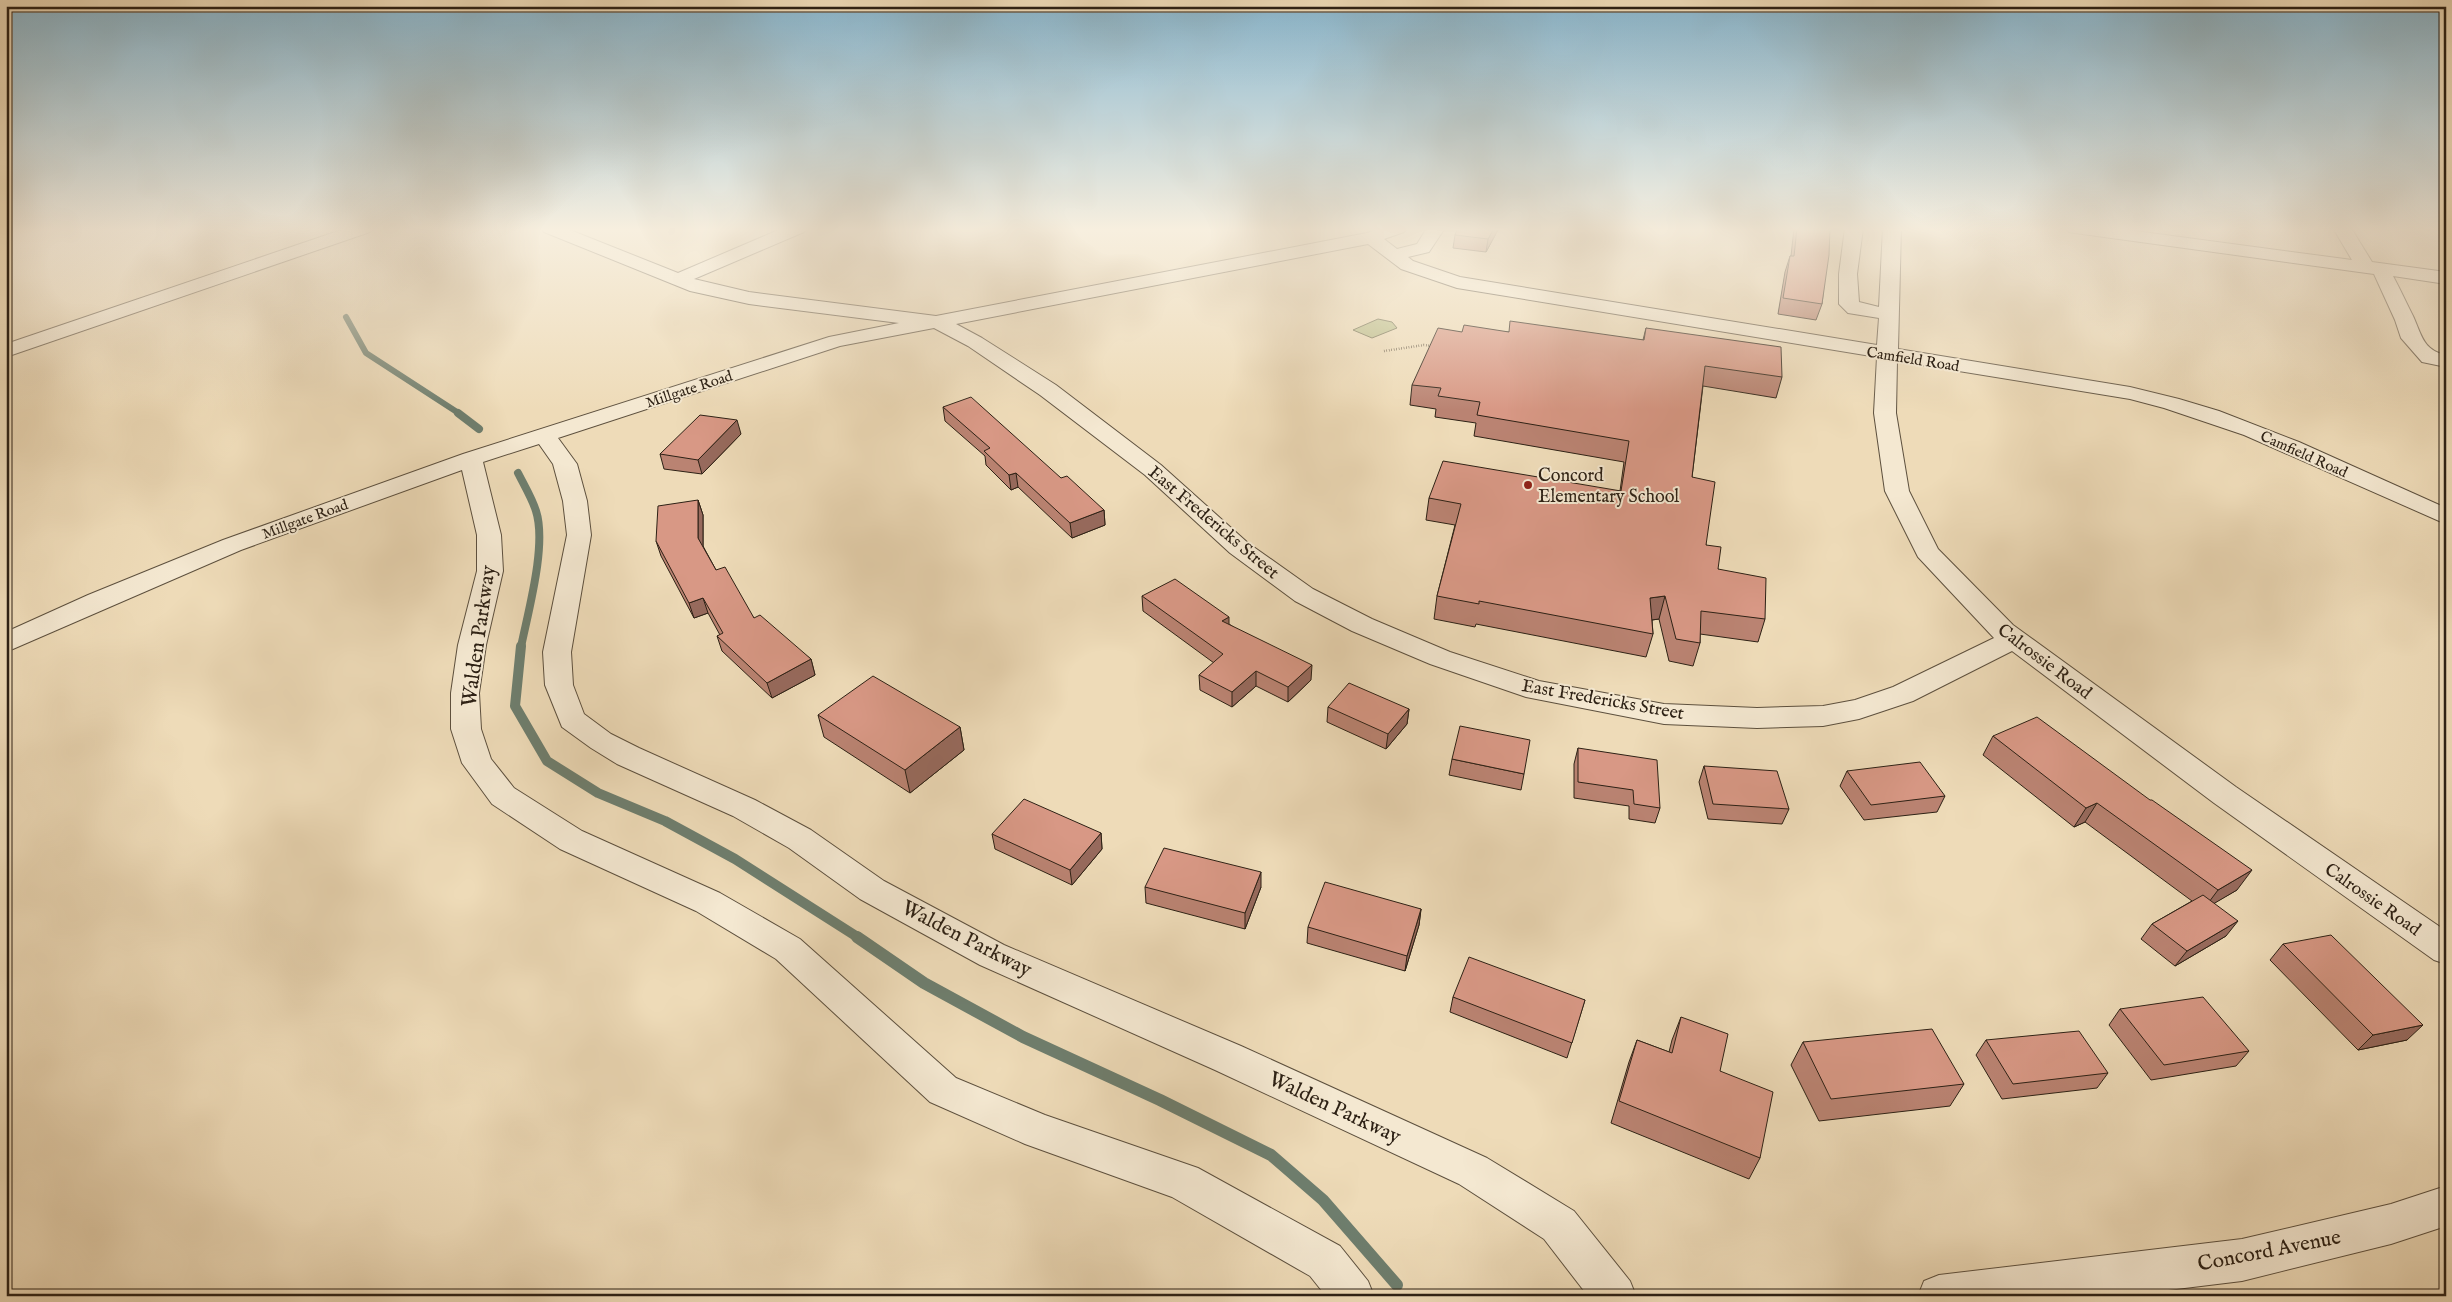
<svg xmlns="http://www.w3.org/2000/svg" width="2452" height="1302" font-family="'IM FELL English',serif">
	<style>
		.green { fill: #bdbf8b; stroke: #757050 }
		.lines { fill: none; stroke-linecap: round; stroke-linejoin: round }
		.stream-far3 { stroke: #6e7e6e; stroke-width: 6 }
		.stream-far2 { stroke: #6e7e6e; stroke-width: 8 }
		.stream-far1 { stroke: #6e7e6e; stroke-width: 10 }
		.stream { stroke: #6e7e6e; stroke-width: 12 }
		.minor-casing { stroke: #5d503e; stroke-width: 2 }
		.path { stroke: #2d2115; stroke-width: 2.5; stroke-dasharray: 0.5 2; stroke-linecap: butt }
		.minor { fill: #f4e8d1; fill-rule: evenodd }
		.wall { fill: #ba8372; stroke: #2d2115 }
		.shaded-wall { fill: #976a5d; stroke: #2d2115 }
		.building { fill: #d89885; stroke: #2d2115 }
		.poi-dot { fill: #8f2418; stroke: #f4e8d1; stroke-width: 2 }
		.labels { text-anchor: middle; stroke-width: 4; stroke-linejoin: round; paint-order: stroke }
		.far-street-label { font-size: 15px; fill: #2d2115; stroke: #f4e8d1 }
		.poi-label { font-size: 18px; fill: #2d2115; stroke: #f4e8d1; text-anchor: start }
		.street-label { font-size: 18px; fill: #2d2115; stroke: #f4e8d1 }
		.near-street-label { font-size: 21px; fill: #2d2115; stroke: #f4e8d1 }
	</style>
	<rect width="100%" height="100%" fill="#eedbb8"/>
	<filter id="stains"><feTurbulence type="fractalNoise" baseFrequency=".004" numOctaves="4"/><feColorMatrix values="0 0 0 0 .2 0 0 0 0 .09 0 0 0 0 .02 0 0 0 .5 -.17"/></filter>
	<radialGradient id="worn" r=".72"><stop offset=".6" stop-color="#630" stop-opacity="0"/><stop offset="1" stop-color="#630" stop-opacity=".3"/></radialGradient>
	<!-- green -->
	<path class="green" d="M1378 319 1392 322 1397 328 1372 338 1353 330Z"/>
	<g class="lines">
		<!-- stream-far3 -->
		<path class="stream-far3" d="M346 317 366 353 460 414"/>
		<!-- stream-far2 -->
		<path class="stream-far2" d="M458 413 479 429
			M518 473C524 485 532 498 536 511 547 545 528 612 521 647"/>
		<!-- stream-far1 -->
		<path class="stream-far1" d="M521 646 515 706 547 761 598 793 665 821 735 859 859 938"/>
		<!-- stream -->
		<path class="stream" d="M857 937 924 983 1023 1037 1160 1100 1271 1155 1323 1200 1397 1285"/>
		<!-- minor casing -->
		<g class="minor-casing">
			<path id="minor" d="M347 228H373L370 232 6 357V344Z
				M541 228H565L678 273 783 228H807L804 232 694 279 749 292 936 316 1367 233 1382 228H1407L1404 232 1384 239 1397 249 1417 244 1427 228H1445L1429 252 1408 257 1413 261 1460 277 1877 345 1879 318 1848 313 1839 304V274L1845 228H1863L1857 274 1859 302 1879 307 1883 228H1901L1898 349 2130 387 2179 399 2219 411 2299 442 2446 508V524L2244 435 2164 408 2130 399 1897 361 1896 413 1909 491 1938 549 2013 625 2236 787 2446 931V964L2434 960 2214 803 2012 651 1913 701 1859 719 1823 726 1757 728 1664 724 1526 697 1430 664 1352 631 1295 601 1230 553 1145 475 1040 395 968 346 934 328 840 346 558 438 577 464 587 501 591 535 571 652 573 685 584 714 611 734 639 748 755 800 811 830 884 881 1004 945 1241 1046 1487 1158 1574 1211 1630 1281 1636 1296H1588L1544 1239 1459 1184 1215 1070 980 965 860 899 789 848 733 816 617 764 591 748 562 727 545 685 543 652 567 535 563 501 553 464 539 444 483 462 501 535 503 571 486 645 479 693 481 729 491 759 514 788 582 831 720 893 800 939 956 1078 1045 1115 1198 1168 1340 1246 1368 1281 1374 1296H1326L1310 1276 1172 1197 1025 1144 930 1102 776 959 696 911 560 849 492 804 462 763 451 729V693L458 645 477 571V535L462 470 241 550 6 652V632L88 595 223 540 463 454 829 337 899 323 749 304 690 291 544 232ZM1368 244 1401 269 1457 288 1877 357 1874 413 1885 491 1918 557 1994 638 1893 687 1855 700 1823 706 1757 708 1664 704 1539 681 1450 652 1372 619 1313 589 1248 543 1161 465 1056 385 982 338 956 324Z
				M2066 228H2113L2352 260 2333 228H2351L2372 262 2446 272V284L2393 276C2400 289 2406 302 2413 316 2421 333 2423 351 2446 355V367L2422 362 2401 338 2395 320 2374 274 2075 233 2069 232Z
				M2446 1186V1226L2391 1244 2242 1281 2119 1296H1918L1924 1281 1939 1275 2242 1239 2391 1204Z"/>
		</g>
		<!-- path -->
		<path class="path" d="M1384 351 1424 345 1433 346"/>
		<!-- minor -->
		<use href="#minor" class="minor"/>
	</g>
	<!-- wall -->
	<path class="wall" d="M1458 228H1499L1486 252 1453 248 1455 235Z
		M1794 228H1830L1822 304 1816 320 1778 314 1785 272 1790 256H1791Z
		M1646 328 1782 377 1776 398 1703 386 1692 477 1706 545 1718 569 1765 619 1758 642 1700 634V643L1693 666 1669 661 1659 619 1652 620 1653 634 1646 657 1476 624 1475 627 1434 619 1437 596 1455 525 1426 520 1429 498 1620 491 1624 462 1474 436 1476 423 1435 417 1436 409 1410 405 1412 385 1462 332H1509L1643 340Z
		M943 407 1061 478 1104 510 1105 525 1072 538 1018 487 1011 490 986 465 985 456 945 421Z
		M741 434 702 474 664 469 660 454Z
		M698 500 703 515V546L716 570 754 618 811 659 815 675 772 698 722 651 717 636 720 635 708 613 694 618 661 556 656 541Z
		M1142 596 1229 624 1311 680 1288 702 1256 686 1232 707 1200 690 1199 675 1214 663 1143 611Z
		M1328 707 1409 709 1407 724 1386 749 1327 722Z
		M818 715 960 727 964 750 910 793 824 737Z
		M1993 736 2237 890 2214 903 2226 936 2175 966 2141 939 2152 924 2192 901 2085 822 2074 827 1983 755Z
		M1578 748 1660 808 1655 823 1629 819V806L1574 798V764Z
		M1452 759 1524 774 1521 790 1449 775Z
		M1704 766 1789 809 1782 824 1708 819 1699 782Z
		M1847 771 1945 796 1937 812 1864 820 1840 786Z
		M1101 833 1102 849 1072 885 995 849 992 834Z
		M1145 887H1261L1245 929 1146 903Z
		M1421 909 1419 925 1405 971 1307 943 1308 927Z
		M2283 944 2407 1040 2358 1050 2270 960Z
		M1453 997 1585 1000 1567 1058 1450 1012Z
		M2120 1009 2249 1051 2236 1066 2151 1080 2109 1025Z
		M1681 1017 1720 1071 1760 1158 1749 1179 1611 1123 1629 1062 1637 1040 1669 1052 1672 1040Z
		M1986 1040 2108 1073 2097 1088 2002 1099 1976 1055Z
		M1803 1042 1964 1084 1950 1106 1819 1121 1791 1065Z"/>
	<!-- shaded-wall -->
	<path class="shaded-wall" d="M1494 228H1499L1486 252 1488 239Z
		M737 420 741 434 702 474 698 460Z
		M1016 473 1018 487 1011 490 1009 475Z
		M698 500 703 515V552L698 538Z
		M1104 510 1105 525 1072 538 1070 523Z
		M1665 596 1659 619 1644 621 1650 598Z
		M703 598 708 613 694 618 689 603Z
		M1229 617V632L1222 621Z
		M811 659 815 675 772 698 767 683Z
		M1312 665 1311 680 1288 702V687Z
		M1256 671V686L1232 707V692Z
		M1409 709 1407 724 1386 749 1388 734Z
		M960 727 964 750 910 793 905 770Z
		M2097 803 2085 822 2074 827 2086 808Z
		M1101 833 1102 849 1072 885 1070 870Z
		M2252 870 2237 890 2203 910 2218 890Z
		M1261 872V887L1245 929V913Z
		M1421 909 1419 925 1405 971 1407 956Z
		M2238 921 2226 936 2175 966 2187 951Z
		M2423 1025 2407 1040 2358 1050 2373 1035Z"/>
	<!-- building -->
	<path class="building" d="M1458 228H1494L1488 239 1455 235Z
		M1797 228H1830L1829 255 1822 304 1783 298 1790 256H1794Z
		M1510 321 1644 340 1646 328 1781 347 1782 377 1705 366 1692 477 1715 482 1706 545 1721 547 1718 569 1766 578 1765 619 1701 611 1700 643 1676 639 1665 596 1650 598 1653 634 1479 601V604L1437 596 1461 504 1429 498 1443 461 1621 491 1629 441 1477 415 1480 402 1438 396 1441 388 1412 385 1438 328 1462 332 1464 325 1509 332Z
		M971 397 1061 478 1067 476 1104 510 1070 523 1016 473 1009 475 984 451 990 448 943 407Z
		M700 415 737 420 698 460 660 454Z
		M698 500V538L716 570 725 567 754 618 760 615 811 659 767 683 717 636 723 633 703 598 689 603 656 541 658 506Z
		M1175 579 1229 617 1222 621 1312 665 1288 687 1256 671 1232 692 1199 675 1223 654 1142 596Z
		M873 676 960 727 905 770 818 715Z
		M1349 683 1409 709 1388 734 1328 707Z
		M2037 717 2150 800H2152L2252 870 2218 890 2097 803 2086 808 1993 736Z
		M1460 726 1530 740 1524 774 1452 759Z
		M1578 748 1657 760 1660 808 1634 804 1633 790 1578 782Z
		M1920 762 1945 796 1871 805 1847 771Z
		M1704 766 1777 771 1789 809 1713 804Z
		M1024 799 1101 833 1070 870 992 834Z
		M1164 848 1261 872 1245 913 1145 887Z
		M1325 882 1421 909 1407 956 1308 927Z
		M2203 895 2238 921 2187 951 2152 924Z
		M2331 935 2423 1025 2373 1035 2283 944Z
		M1469 957 1585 1000 1572 1043 1453 997Z
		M2203 997 2249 1051 2164 1065 2120 1009Z
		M1681 1017 1728 1034 1720 1071 1773 1092 1760 1158 1619 1101 1637 1040 1672 1053Z
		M1932 1029 1964 1084 1831 1099 1803 1042Z
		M2079 1031 2108 1073 2013 1084 1986 1040Z"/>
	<!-- sky -->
	<linearGradient id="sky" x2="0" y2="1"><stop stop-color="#89b7cf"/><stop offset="0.56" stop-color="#f7efdf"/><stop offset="1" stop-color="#f7efdf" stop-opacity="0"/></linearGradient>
	<rect width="2452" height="410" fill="url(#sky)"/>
	<!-- markers -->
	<circle class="poi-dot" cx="1528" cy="485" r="5"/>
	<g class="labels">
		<!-- far-street labels -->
		<g class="far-street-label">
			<text transform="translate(1913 359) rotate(9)" y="5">Camfield Road</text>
			<text transform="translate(689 389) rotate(-18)" y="5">Millgate Road</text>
			<text transform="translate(2304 454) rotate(24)" y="5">Camfield Road</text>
			<text transform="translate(305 519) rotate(-20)" y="5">Millgate Road</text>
		</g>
		<!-- poi labels -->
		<g class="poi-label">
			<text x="1538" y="481">Concord<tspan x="1538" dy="21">Elementary School</tspan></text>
		</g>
		<!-- street labels -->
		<g class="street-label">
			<text transform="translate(1214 522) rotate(40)" y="6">East Fredericks Street</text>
			<text transform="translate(2045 661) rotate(37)" y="6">Calrossie Road</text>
			<text transform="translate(1603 699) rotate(10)" y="6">East Fredericks Street</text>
			<text transform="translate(2373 899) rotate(35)" y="6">Calrossie Road</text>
		</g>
		<!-- near-street labels -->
		<g class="near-street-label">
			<text transform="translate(478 636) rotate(-82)" y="7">Walden Parkway</text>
			<text transform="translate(967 938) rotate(27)" y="7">Walden Parkway</text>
			<text transform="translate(1335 1107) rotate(25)" y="7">Walden Parkway</text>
			<text transform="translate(2269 1250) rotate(-11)" y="7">Concord Avenue</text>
		</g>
	</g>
	<!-- margin -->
	<rect width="2452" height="1302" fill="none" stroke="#eedbb8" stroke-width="25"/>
	<rect x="8" y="8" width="2437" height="1287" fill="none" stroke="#2d2115" stroke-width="2.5"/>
	<rect x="12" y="12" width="2427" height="1277" fill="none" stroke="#2d2115"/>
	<rect width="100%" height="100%" filter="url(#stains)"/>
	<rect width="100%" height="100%" fill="url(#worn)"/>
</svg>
